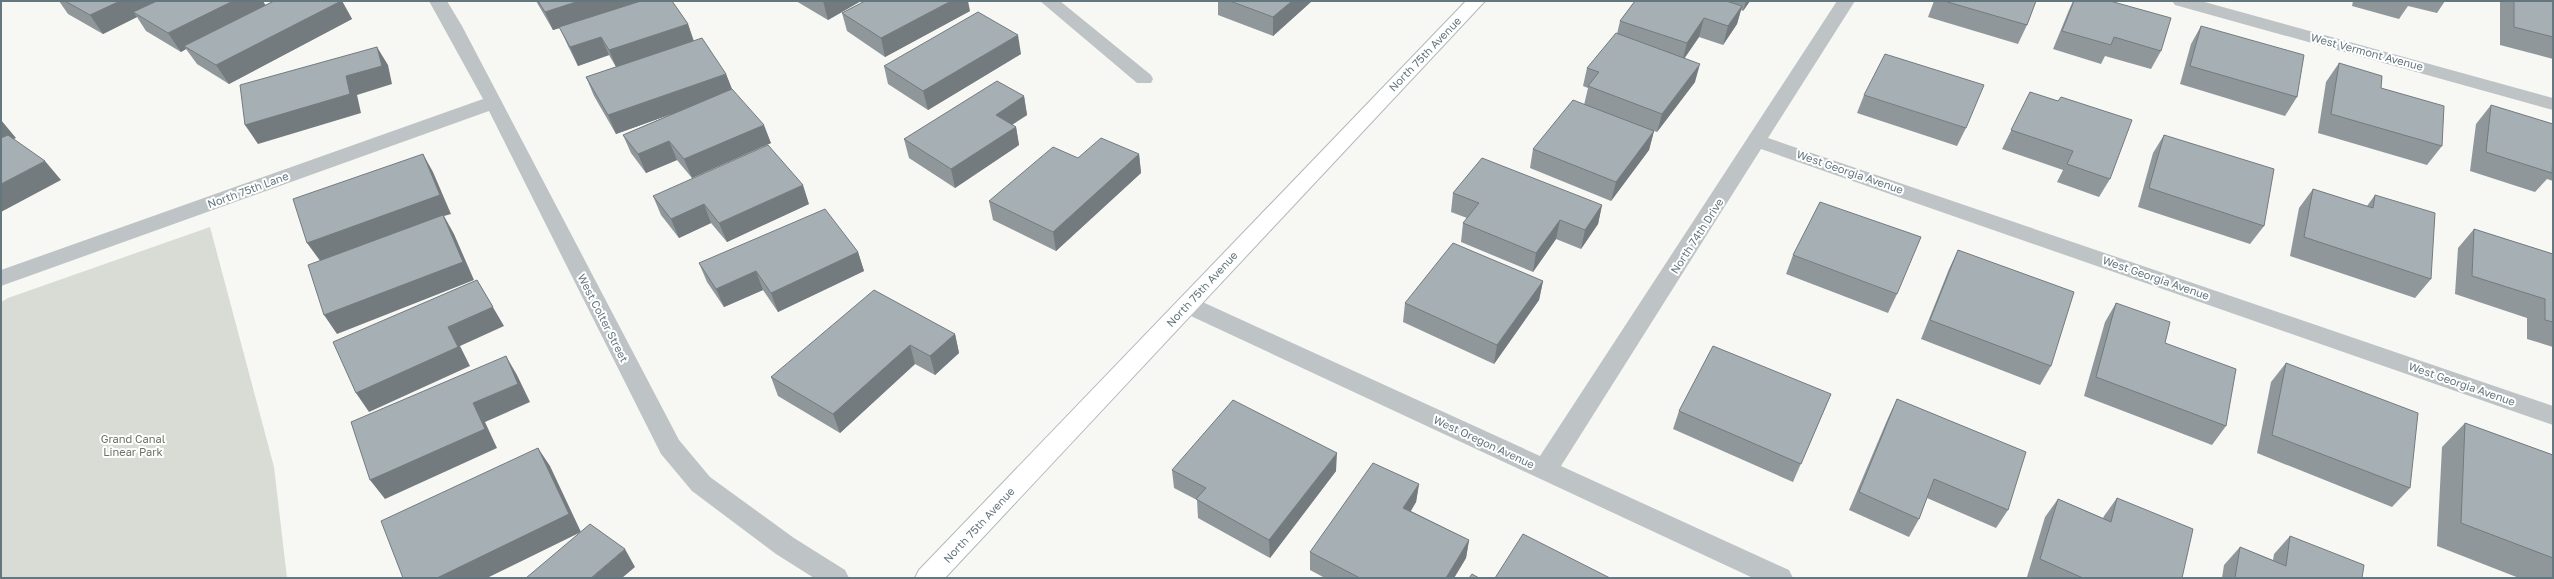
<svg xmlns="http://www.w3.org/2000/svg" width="2554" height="579" font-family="'Golos Text',sans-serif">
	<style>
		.green { fill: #d8dcd4 }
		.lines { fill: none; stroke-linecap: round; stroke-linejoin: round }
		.secondary-casing { stroke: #b1b8bb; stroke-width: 2 }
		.street { fill: #bec4c6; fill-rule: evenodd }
		.secondary { fill: #fff; fill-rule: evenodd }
		.wall { fill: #8f979b }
		.shaded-wall { fill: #747b7e }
		.building { fill: #a6b0b4; stroke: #747b7e }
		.labels { text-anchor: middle; stroke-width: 4; stroke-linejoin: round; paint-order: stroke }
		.street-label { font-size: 11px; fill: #64777e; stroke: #fff }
		.park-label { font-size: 11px; fill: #697662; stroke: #fff }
	</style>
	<rect width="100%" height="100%" fill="#f7f7f4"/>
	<!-- green -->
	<path class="green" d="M210 227 274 467 287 578H1V302L8 298Z"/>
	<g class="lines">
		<!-- secondary casing -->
		<g class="secondary-casing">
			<path id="secondary" d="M1466 1H1485L945 578H915L919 570Z"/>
		</g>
		<!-- street -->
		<path class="street" d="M429 1H447L462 26 679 440 710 477 794 538 845 570 849 578H814L776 554 692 491 661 454 489 111 1 286V270L483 99Z
			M1040 1H1060L1151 75 1153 79 1151 83H1137Z
			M1837 1H1855L1768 138 2553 406V425L1761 149 1561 466 1789 570 1793 578H1753L1180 311 1177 305 1180 299 1188 297 1196 299 1540 456Z
			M2172 1H2201L2553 98V110L2175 5Z"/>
		<!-- secondary -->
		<use href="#secondary" class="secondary"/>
	</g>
	<!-- wall -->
	<path class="wall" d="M59 1H263L265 5 274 1H342L352 19 229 84 197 64 186 49 181 52 146 31 137 17 103 34 68 14Z
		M536 1H672L688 24 694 41 726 74 732 89 771 143 692 178 677 160 646 173 631 153 623 135 674 113 616 134 594 96 586 77 616 67 609 55 578 66 568 46 560 28 553 30Z
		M796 1H861L828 20Z
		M1218 1H1312L1273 36 1218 15Z
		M1635 1H1750L1743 11 1741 10 1737 24 1723 45 1699 37 1684 58 1695 82 1657 132 1654 131 1649 150 1611 201 1530 168 1533 149 1584 105 1588 88 1583 86 1587 68 1617 34 1620 21Z
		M1934 1H2036L2027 25 2018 44 1928 17Z
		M2073 1 2161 51 2151 69 2105 56 2101 64 2053 49 2069 10Z
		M2353 1H2445L2437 13 2408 6 2399 19 2352 6Z
		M2500 1H2553V59L2500 45Z
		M970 11 885 57 847 31 842 13Z
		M2201 26 2297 97 2285 116 2180 84 2191 44Z
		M1021 54 928 110 888 84 884 66Z
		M2339 63 2381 88 2442 146 2427 165 2318 133 2326 82Z
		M2030 92 2058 101 2110 179 2099 197 2057 182 2063 170 2002 149Z
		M1864 95 1966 128 1957 146 1857 113Z
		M1024 96 1027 115 1012 125 1016 127 1019 145 955 188 909 158 904 139Z
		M2491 105 2553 124V181L2547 179 2535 192 2470 171 2476 124Z
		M2164 135 2264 226 2250 244 2138 207 2153 153Z
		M1139 154 1141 173 1056 251 993 220 989 201 1078 158Z
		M2313 189 2367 206 2375 195 2431 279 2415 298 2290 256 2299 208Z
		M1453 193 1602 205 1598 224 1581 249 1556 239 1533 272 1461 242 1463 223 1467 218 1451 212Z
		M653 196 809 204 727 242 711 223 679 238 661 215Z
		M2474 229 2553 254V347L2527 339V318L2455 294 2458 248Z
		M1958 250 2051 366 2040 385 1921 339 1949 269Z
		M858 252 864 271 778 312 763 290 724 307 707 282 699 263Z
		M1793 255 1897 294 1888 313 1786 274Z
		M1543 281 1539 300 1494 364 1403 322 1405 303Z
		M2116 303 2165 343 2226 426 2212 445 2084 396 2105 322Z
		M955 334 959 353 935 375 915 364 840 433 778 396 771 377Z
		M2286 363 2410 488 2392 507 2257 453 2271 382Z
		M1831 394 1793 482 1673 429 1679 411Z
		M1897 399 2008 510 1996 528 1927 498 1919 519 1909 537 1849 510 1888 418Z
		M2465 423 2553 455V578H2519L2437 546 2442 447Z
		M1172 470 1336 471 1270 558 1198 518 1197 500 1174 488Z
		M1419 484 1416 502 1411 511 1469 540 1466 558 1454 578H1325L1310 570V552Z
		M2117 498 2182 578H2029L2027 577 2045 517 2058 499 2103 518 2104 516Z
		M2290 536 2362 578H2222L2224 565 2240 547 2273 560 2274 554Z"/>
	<!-- shaded-wall -->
	<path class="shaded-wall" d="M120 1H170L133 12 137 17 103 34 90 15Z
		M233 1H263L267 8 184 46 186 49 181 52 168 33Z
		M341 1H342L352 19 229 84 216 65Z
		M579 1H644L553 30 545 12Z
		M823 1H861L828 20Z
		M951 1H968L970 11 885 57 881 38Z
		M1292 1H1312L1273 36V17Z
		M1746 1H1750L1743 11Z
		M1742 6 1737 24 1723 45 1728 26Z
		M1704 18 1699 37 1682 62 1687 43Z
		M688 24 694 43 617 69 609 50Z
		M1018 35 1021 54 928 110 923 91Z
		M601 37 609 55 578 66 570 47Z
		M377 47 388 65 392 84 357 95 361 113 258 144 245 125 346 76Z
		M1700 64 1695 82 1657 132 1662 114Z
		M726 74 733 92 616 134 608 115Z
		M1024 96 1027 115 999 133 996 115Z
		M1 120 16 138 1 145Z
		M764 125 771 143 692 178 684 159Z
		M1016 127 1019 145 955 188 951 169Z
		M1654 131 1649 150 1611 201 1616 182Z
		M669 141 677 160 646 173 638 154Z
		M423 154 433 172 451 214 444 216 454 234 474 280 337 334 324 315 321 262 307 243Z
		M1139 154 1141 173 1056 251 1053 232Z
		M45 161 61 180 1 212V184Z
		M803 185 809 204 727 242 719 223Z
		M704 204 711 223 679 238 671 219Z
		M1602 205 1598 224 1581 249 1585 230Z
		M1560 220 1556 239 1533 272 1536 253Z
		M858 252 864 271 778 312 771 293Z
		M756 271 763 290 724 307 716 289Z
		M477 280 504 326 460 346 470 366 369 412 356 393 448 327Z
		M1543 281 1539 300 1494 364 1497 345Z
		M955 334 959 353 935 375 930 356Z
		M910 345 915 364 840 433 833 414Z
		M506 356 517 375 530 402 485 422 497 448 385 499 370 480 473 403Z
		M538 448 550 466 581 532 487 578H437Z
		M1337 453 1336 471 1270 558 1269 540Z
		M1419 484 1416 502 1401 526 1403 508Z
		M1469 540 1466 558 1454 578H1446Z
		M625 549 635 567 622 578H591Z"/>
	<!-- building -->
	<path class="building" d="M65 1H120L90 15Z
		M157 1H233L168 33 133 12Z
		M274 1H341L216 65 184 46Z
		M538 1H579L545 12Z
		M641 1H672L688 24 609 50 601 37 570 47 559 27Z
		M865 1H951L881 38 842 13Z
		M1230 1H1292L1273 17Z
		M1635 1H1726L1742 6 1728 26 1704 18 1687 43 1620 21Z
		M1944 1H2036L2027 25Z
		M2074 1H2110L2171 18 2161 51 2114 37 2111 45 2062 31Z
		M2514 1H2553V37L2514 27Z
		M978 12 1018 35 923 91 884 66Z
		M2201 26 2304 55 2297 97 2190 66Z
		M1616 33 1700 64 1662 114 1588 86 1599 72 1587 68Z
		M702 38 726 74 608 115 586 77Z
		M377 47 382 66 346 76 350 94 245 125 240 85Z
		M1885 54 1984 85 1966 128 1864 95Z
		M2339 63 2382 76 2381 88 2444 106 2442 146 2331 114Z
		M997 81 1024 96 996 115 1016 127 951 169 904 139Z
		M732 89 764 125 684 159 669 141 638 154 623 135Z
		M2030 92 2058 101 2061 97 2132 120 2110 179 2067 164 2073 151 2011 130Z
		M1573 100 1654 131 1616 182 1533 149Z
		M2491 105 2553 124V157L2552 173 2486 152Z
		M8 135 45 161 1 184V138Z
		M2164 135 2274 169 2264 226 2149 188Z
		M1101 138 1139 154 1053 232 989 201 1053 147 1078 158Z
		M768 145 803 185 719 223 704 204 671 219 653 196Z
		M423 154 440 195 307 243 293 199Z
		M1482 158 1602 205 1585 230 1560 220 1536 253 1463 223 1479 203 1453 193Z
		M2313 189 2373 208 2375 195 2435 213 2431 279 2304 237Z
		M1820 202 1921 237 1897 294 1793 255Z
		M825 209 858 252 771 293 756 271 716 289 699 263Z
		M443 215 463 262 324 315 308 265Z
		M2474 229 2553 254V322L2545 320V299L2472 276Z
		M1453 243 1543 281 1497 345 1405 303Z
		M1958 250 2074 292 2051 366 1930 320Z
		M477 280 493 307 448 327 458 347 356 393 333 342Z
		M874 290 955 334 930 356 910 345 833 414 771 377Z
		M2116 303 2170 322 2165 343 2236 369 2226 426 2096 377Z
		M1713 346 1831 394 1801 464 1679 411Z
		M506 356 518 384 473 403 485 429 370 480 351 422Z
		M2286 363 2418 413 2410 488 2272 435Z
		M1897 399 2026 452 2008 510 1934 479 1919 519 1859 492Z
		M1233 400 1337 453 1269 540 1196 499 1206 488 1172 470Z
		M2465 423 2553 455V558L2461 523Z
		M538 448 569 514 437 578H403L381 521Z
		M1373 463 1419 484 1403 508 1469 540 1446 578H1360L1310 552Z
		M2117 498 2193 529 2182 578H2083L2040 559 2058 499 2111 522Z
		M590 524 625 549 591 578H526Z
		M1523 534 1610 578H1495Z
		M2290 536 2364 565 2362 578H2235L2240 547 2286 566Z
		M1472 574 1479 578H1469Z"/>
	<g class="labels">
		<!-- street labels -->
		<g class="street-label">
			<text transform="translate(2367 52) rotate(15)" y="4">West Vermont Avenue</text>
			<text transform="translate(1425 54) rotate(-46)" y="4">North 75th Avenue</text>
			<text transform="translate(1850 172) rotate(19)" y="4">West Georgia Avenue</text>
			<text transform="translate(248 190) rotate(-20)" y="4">North 75th Lane</text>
			<text transform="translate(1697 236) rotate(-57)" y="4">North 74th Drive</text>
			<text transform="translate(2156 278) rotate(19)" y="4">West Georgia Avenue</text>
			<text transform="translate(1202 289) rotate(-47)" y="4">North 75th Avenue</text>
			<text transform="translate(603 318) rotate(63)" y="4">West Colter Street</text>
			<text transform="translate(2462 384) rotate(19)" y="4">West Georgia Avenue</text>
			<text transform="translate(1484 442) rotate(25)" y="4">West Oregon Avenue</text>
			<text transform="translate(979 525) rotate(-47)" y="4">North 75th Avenue</text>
		</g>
		<!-- park labels -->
		<g class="park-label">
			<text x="133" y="443">Grand Canal<tspan x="133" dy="13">Linear Park</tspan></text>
		</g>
	</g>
	<!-- border -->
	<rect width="2554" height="579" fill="none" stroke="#64777e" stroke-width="4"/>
</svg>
